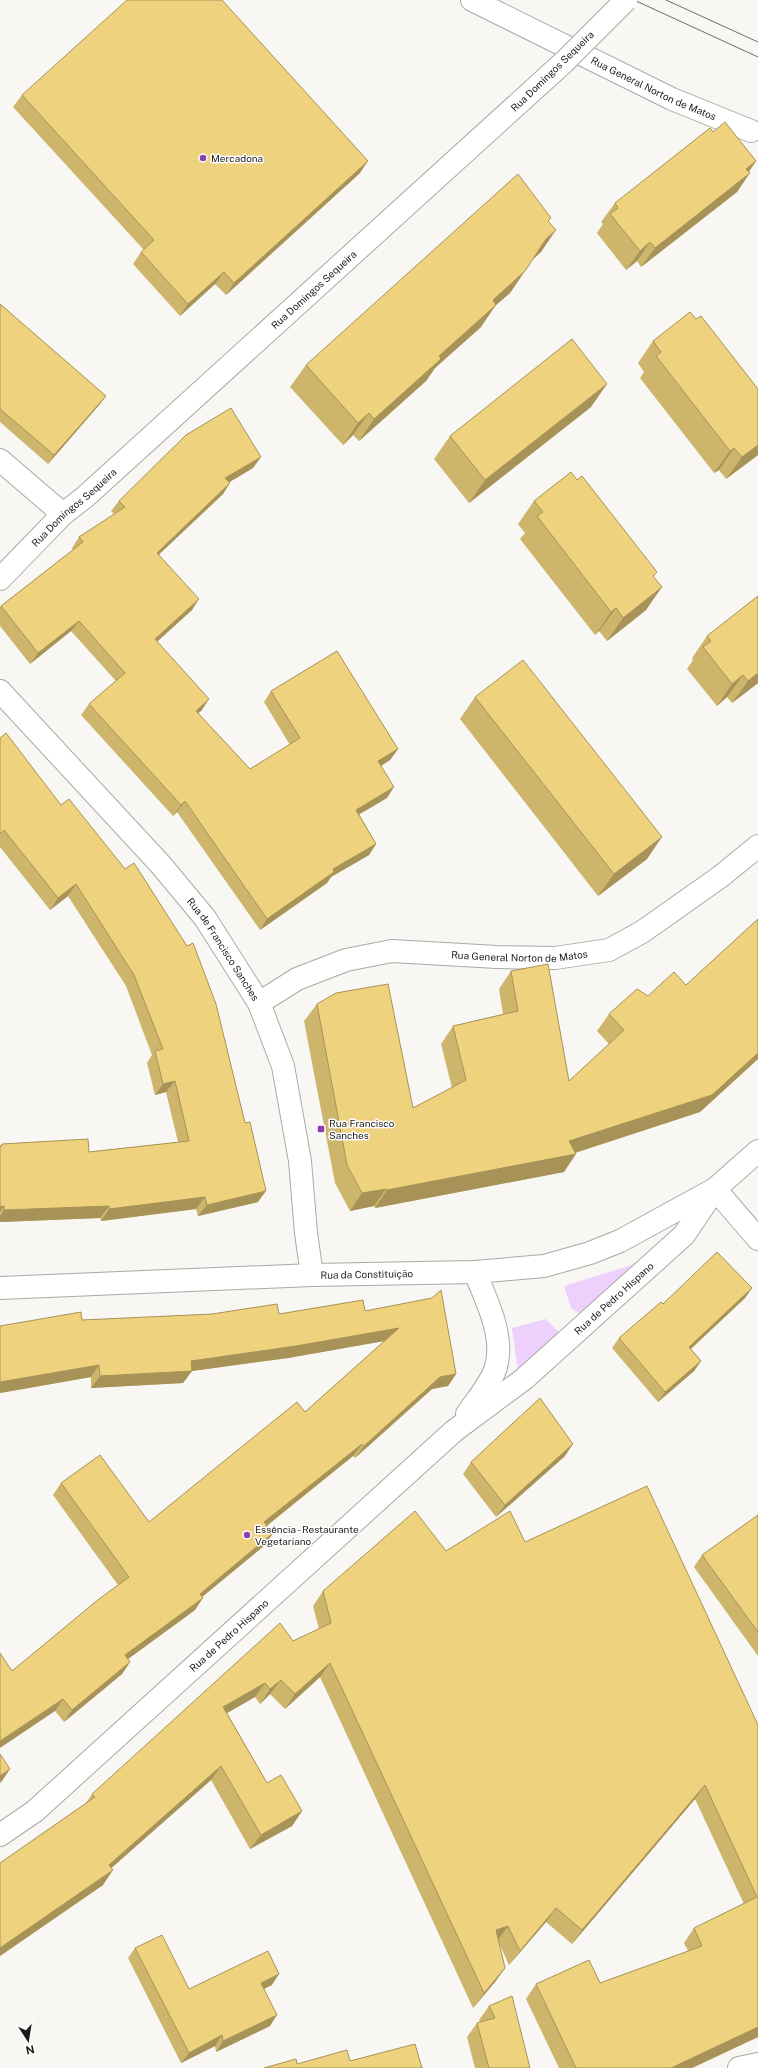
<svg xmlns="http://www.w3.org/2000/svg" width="758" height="2068" font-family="'Public Sans',sans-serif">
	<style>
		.green { fill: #eed0fc }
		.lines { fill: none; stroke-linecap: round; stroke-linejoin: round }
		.minor-casing { stroke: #aaa9a5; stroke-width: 24 }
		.major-casing { stroke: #aaa9a5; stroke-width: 24 }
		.minor { stroke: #fff; stroke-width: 22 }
		.major { stroke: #fff; stroke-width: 22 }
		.tram { stroke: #6e6d6b; stroke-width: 1 }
		.major-bridge-casing { stroke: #aaa9a5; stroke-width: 24; stroke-linecap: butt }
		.major-bridge { stroke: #fff; stroke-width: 22 }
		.wall { fill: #cdb56c }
		.shaded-wall { fill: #a79358 }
		.building { fill: #eed27e; stroke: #a79358 }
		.poi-dot { fill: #8e3eae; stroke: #fff; stroke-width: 1.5 }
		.labels { text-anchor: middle; stroke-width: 3; stroke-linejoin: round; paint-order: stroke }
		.street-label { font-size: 10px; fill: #1d1c1b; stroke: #fff }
		.poi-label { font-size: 10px; fill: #1d1c1b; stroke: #fff; text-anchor: start }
	</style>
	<rect width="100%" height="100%" fill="#f8f7f3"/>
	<!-- green -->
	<path class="green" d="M632 1265 633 1269 582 1315 571 1308 564 1286Z
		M546 1319 561 1334 518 1372 512 1328Z"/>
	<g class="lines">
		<!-- minor casing -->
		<g class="minor-casing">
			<g id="minor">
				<path id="s1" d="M472 0 672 99 751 131"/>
				<path d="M0 460 63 514"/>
				<path id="s2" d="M0 691 161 865 205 918 259 1003 283 1066 300 1161 306 1233 312 1275"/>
				<path id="s3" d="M259 1003 297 979 346 960 392 951 497 957 555 958 609 950 642 932 720 877 758 846"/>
				<path d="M467 1414C477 1399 491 1384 496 1367 505 1336 486 1300 475 1272"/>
				<path id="s4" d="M0 1835 35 1811 454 1431 524 1379 684 1235 715 1189 758 1239"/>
				<path d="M739 2068 758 2064"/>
			</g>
		</g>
		<!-- major casing -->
		<g class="major-casing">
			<g id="major">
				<path id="s5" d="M0 579 63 514 85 497 564 62"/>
				<path id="s6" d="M0 1288 312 1275 475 1272 544 1266 590 1253 620 1241 715 1189 758 1151"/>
			</g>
		</g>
		<!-- minor -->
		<use href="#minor" class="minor"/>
		<!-- major -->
		<use href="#major" class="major"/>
		<!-- tram -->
		<path class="tram" d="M634 0 758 57
			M666 0 758 42"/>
		<!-- major-bridge casing -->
		<g class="major-bridge-casing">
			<path id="major-bridge" d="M564 62 626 0"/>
		</g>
		<!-- major-bridge -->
		<use href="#major-bridge" class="major-bridge"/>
	</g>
	<!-- wall -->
	<path class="wall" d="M22 95 360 173 226 295 215 284 180 316 133 264 141 252 144 250 13 107Z
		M713 132 756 161 749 172 737 192 641 267 637 261 626 270 597 233 603 224 601 222 615 203Z
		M548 222 541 252 533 259 510 293 495 306 481 327 435 368 426 381 359 441 353 435 343 445 290 387 306 365Z
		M0 304 106 396 100 404 48 464 0 422Z
		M696 319 758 389V455L726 479 719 470 714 473 640 378 644 372 638 363 653 341Z
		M591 407 469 503 434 459 450 436Z
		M253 468 229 482 223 494 159 554 192 610 157 641 202 710 198 713 250 769 290 745 264 702 271 691 398 749 390 760 381 766 387 798 359 814 376 844 369 855 331 877 327 883 260 930 177 812 173 816 81 715 89 704 116 681 71 631 30 664 0 626V607L1 606 73 550 72 548 79 537 114 514 111 511 119 501Z
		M577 480 657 572 653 577 646 610 607 641 599 631 595 635 520 539 525 533 518 524 534 501Z
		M758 596V683L732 703 727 697 717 706 687 669 693 660 692 658 707 636Z
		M475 697 647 859 598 896 460 719Z
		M6 733 258 1202 198 1216 196 1209 101 1221 100 1218 0 1222V1146L2 1144 89 1152 178 1142 166 1092 155 1095 147 1063 152 1055 126 986 68 896 50 910 0 847V738Z
		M758 919V1059L700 1112 575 1153 564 1172 375 1208 374 1206 350 1211 335 1183 304 1021 317 1004 413 1108 452 1088 441 1044 453 1026 503 1014 499 989 511 971 569 1081 609 1044 597 1031 609 1014 648 996 686 985Z
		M752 1288 745 1298 691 1349 701 1361 694 1371 658 1402 612 1348 619 1338 663 1304Z
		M365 1311 456 1374 448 1386 432 1389 355 1458 353 1456 267 1526 273 1533 265 1545 202 1597 195 1610 128 1659 130 1662 122 1674 64 1722 55 1711 12 1671 118 1585 53 1495 61 1483 149 1522 305 1412 384 1341 288 1358 192 1371 183 1383 91 1388V1377L0 1393V1326L82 1320 279 1314Z
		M565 1456 496 1517 463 1474 471 1462Z
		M758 1515V1656L694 1567 702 1555Z
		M525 1542 758 1725V2037L692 2068H559L526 1999 536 1984 600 1983 688 1951 684 1943 694 1928 744 1904 695 1799 572 1944 546 1922 509 1965 499 1943 505 1968 495 1982 473 2008 320 1677 285 1709 270 1694 260 1704 255 1697 227 1713 267 1783 302 1811 292 1826 250 1849 211 1780 111 1868 103 1885 0 1956V1863L86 1803 92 1794 293 1641 319 1629 313 1606 323 1591 446 1551Z
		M135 1948 189 1989 272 1985 264 1989 270 2026 216 2052 215 2046 181 2063 128 1958Z
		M489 2006 530 2068H475L467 2037 477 2023 480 2022 479 2020Z"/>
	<!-- shaded-wall -->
	<path class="shaded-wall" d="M368 161 360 173 226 295 234 283Z
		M756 161 745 177 750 173 737 192 641 267 655 248 746 169Z
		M556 230 541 252 531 261 546 239Z
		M650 242 637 261 626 270 640 251Z
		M525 271 510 293 495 306 481 327 435 368 426 381 359 441 374 419 439 356 493 300Z
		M224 272 215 284 180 316 188 304Z
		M607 384 591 407 469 503 485 480Z
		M106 396 100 404 48 464 54 455Z
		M369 413 353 435 343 445 358 423Z
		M758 445V455L726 479 742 457Z
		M734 448 719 470 714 473 730 451Z
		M261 457 253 468 218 489 225 478Z
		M230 483 223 494 150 563 157 553Z
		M662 587 646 610 607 641 623 618Z
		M199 599 192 610 148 650 155 639Z
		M616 608 599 631 595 635 611 612Z
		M79 621 71 631 30 664 38 653Z
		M758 673V683L732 703 748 681Z
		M743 675 727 697 717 706 732 684Z
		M209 699 202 710 189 722 196 711Z
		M398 749 390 760 371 772 378 761Z
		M394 787 387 798 348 821 356 810Z
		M185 801 177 812 173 816 181 805Z
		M662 837 647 859 598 896 614 874Z
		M376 844 369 855 331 877 327 883 260 930 267 919 333 869Z
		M76 884 68 896 50 910 58 898Z
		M758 1053V1059L700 1112 565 1156 576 1154 564 1172 375 1208 387 1190 569 1141Z
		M175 1081 166 1092 155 1095 163 1084Z
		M386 1189 374 1206 350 1211 362 1193Z
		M266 1191 258 1202 198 1216 207 1205Z
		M205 1197 196 1209 101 1221 109 1209Z
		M4 1206 0 1212V1207Z
		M109 1206 100 1218 0 1222V1216L4 1210Z
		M752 1288 745 1298 682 1357 689 1347Z
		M399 1328 390 1340 288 1358 192 1371 183 1383 91 1388 100 1376 191 1361Z
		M701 1361 694 1371 658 1402 665 1392Z
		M99 1365 91 1377 0 1393V1382Z
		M456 1374 448 1386 432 1389 355 1458 364 1446 440 1377Z
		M362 1444 353 1456 256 1534 264 1522Z
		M573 1444 565 1456 496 1517 505 1505Z
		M273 1533 265 1545 191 1606 200 1594Z
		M203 1598 195 1610 117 1667 125 1655Z
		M130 1662 122 1674 64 1722 72 1710Z
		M330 1663 320 1677 285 1709 295 1694Z
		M281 1680 270 1694 260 1704 270 1689Z
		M265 1683 255 1697 213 1721 223 1707Z
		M63 1699 55 1711 0 1748V1741Z
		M221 1766 211 1780 99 1879 109 1865Z
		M10 1769 2 1781 0 1783V1776Z
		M705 1785 695 1799 572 1944 582 1930Z
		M302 1811 292 1826 250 1849 261 1835Z
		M113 1870 103 1885 0 1956V1948Z
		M556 1908 546 1922 509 1965 520 1951Z
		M508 1926 497 1941 496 1930Z
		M505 1968 495 1982 473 2008 484 1993Z
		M279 1974 272 1985 254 1993 261 1983Z
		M277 2015 270 2026 216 2052 223 2041Z
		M758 2027V2037L692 2068H671Z
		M222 2035 215 2046 181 2063 189 2053Z"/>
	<!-- building -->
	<path class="building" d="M127 0H222L368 161 234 283 224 272 188 304 141 252 154 240 22 95Z
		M725 122 756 161 746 169 750 173 655 248 650 242 640 251 610 214 618 208 615 203 710 128 713 132Z
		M518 174 551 218 548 221 556 230 546 239 525 271 493 300 496 305 439 356 441 359 374 419 369 413 358 423 306 365Z
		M0 304 106 396 54 455 0 409Z
		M690 312 696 319 701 316 758 389V445L742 457 734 448 730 451 656 356 661 352 653 341Z
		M572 339 607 384 485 480 450 436Z
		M231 408 261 457 225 478 230 483 157 553 199 599 155 639 209 699 196 711 250 769 300 738 271 691 337 651 398 749 378 761 394 787 356 810 376 844 333 869 334 872 267 919 185 801 181 805 89 704 125 673 79 621 38 653 1 606 83 542 79 537 125 507 119 501 186 435Z
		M571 472 577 480 582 476 657 572 653 576 662 587 623 618 616 608 611 612 537 516 543 512 534 501Z
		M758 596V673L748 681 743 675 732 684 703 647 711 641 707 636Z
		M523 660 662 837 614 874 475 697Z
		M6 733 61 805 69 799 125 869 134 863 187 946 193 943 216 1004 245 1123 250 1122 266 1191 207 1205 205 1197 109 1209V1206L4 1210V1206L0 1207V1146H2V1144L88 1139 89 1152 189 1141 175 1081 163 1084 155 1051 163 1049 134 975 76 884 58 898 4 830 0 834V738Z
		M758 919V1053L712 1095 569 1141 576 1154 387 1190 386 1189 362 1193 347 1165 317 1004 336 993 388 984 413 1108 466 1080 453 1026 518 1011 511 971 548 964 569 1081 624 1030 609 1014 637 989 648 996 674 972 686 985Z
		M717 1252 752 1288 689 1347 701 1361 665 1392 619 1338 661 1302 663 1304Z
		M441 1290 456 1374 440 1377 364 1446 362 1444 264 1522 273 1533 200 1594 203 1598 125 1655 130 1662 72 1710 63 1699 0 1741V1653L12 1671 99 1599 129 1577 61 1483 100 1455 149 1522 297 1402 305 1412 399 1328 296 1346 191 1361 192 1371 100 1376 99 1365 0 1382V1326L81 1312 82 1320 212 1314 277 1304 279 1314 363 1300 365 1311 432 1298Z
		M540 1398 573 1444 505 1505 471 1462Z
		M647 1486 758 1725V2027L671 2068H576L536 1984 589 1960 600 1983 702 1946 694 1928 757 1897 705 1785 582 1930 556 1908 520 1951 508 1926 496 1930 505 1968 484 1993 330 1663 295 1694 281 1680 270 1689 265 1683 223 1707 267 1783 281 1775 302 1811 261 1835 221 1766 109 1865 113 1870 0 1948V1863L95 1797 92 1794 280 1623 293 1641 331 1623 323 1591 415 1511 446 1551 510 1511 525 1542Z
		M758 1515V1632L702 1555Z
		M0 1754 10 1769 0 1776Z
		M162 1935 189 1989 268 1951 279 1974 261 1983 277 2015 223 2041 222 2035 189 2053 135 1948Z
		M512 1996 530 2068H489L477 2023 495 2018 489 2006Z
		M415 2044 422 2068H264L296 2059 297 2064 347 2050 350 2061Z"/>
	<!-- markers -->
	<g class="poi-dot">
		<circle cx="203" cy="158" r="4"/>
		<rect x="317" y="1125" width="8" height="8" rx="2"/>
		<circle cx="247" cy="1535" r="4"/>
	</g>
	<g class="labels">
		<!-- street labels -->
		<g class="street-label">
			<text transform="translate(552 71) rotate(-44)" y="4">Rua Domingos Sequeira</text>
			<text dy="4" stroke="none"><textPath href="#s1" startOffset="202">Rua General Norton de Matos</textPath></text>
			<text dy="4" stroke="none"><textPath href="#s5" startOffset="427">Rua Domingos Sequeira</textPath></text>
			<text dy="4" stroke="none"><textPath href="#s5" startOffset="103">Rua Domingos Sequeira</textPath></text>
			<text dy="4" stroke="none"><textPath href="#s2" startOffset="342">Rua de Francisco Sanches</textPath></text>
			<text dy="4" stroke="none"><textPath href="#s3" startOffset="272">Rua General Norton de Matos</textPath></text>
			<text dy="4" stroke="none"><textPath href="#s6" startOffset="367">Rua da Constituição</textPath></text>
			<text dy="4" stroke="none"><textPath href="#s4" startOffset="816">Rua de Pedro Hispano</textPath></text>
			<text dy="4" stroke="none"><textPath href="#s4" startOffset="304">Rua de Pedro Hispano</textPath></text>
		</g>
		<!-- poi labels -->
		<g class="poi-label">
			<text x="211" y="162">Mercadona</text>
			<text x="329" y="1127">Rua Francisco<tspan x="329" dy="12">Sanches</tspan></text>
			<text x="255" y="1533">Essência - Restaurante<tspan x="255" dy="12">Vegetariano</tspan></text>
		</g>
	</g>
	<!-- north arrow -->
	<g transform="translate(28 2040) rotate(168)" stroke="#ffffff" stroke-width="3" paint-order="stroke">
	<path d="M0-3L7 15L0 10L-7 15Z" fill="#1d1c1b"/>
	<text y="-6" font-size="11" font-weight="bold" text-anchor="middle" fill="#1d1c1b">N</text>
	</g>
</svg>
